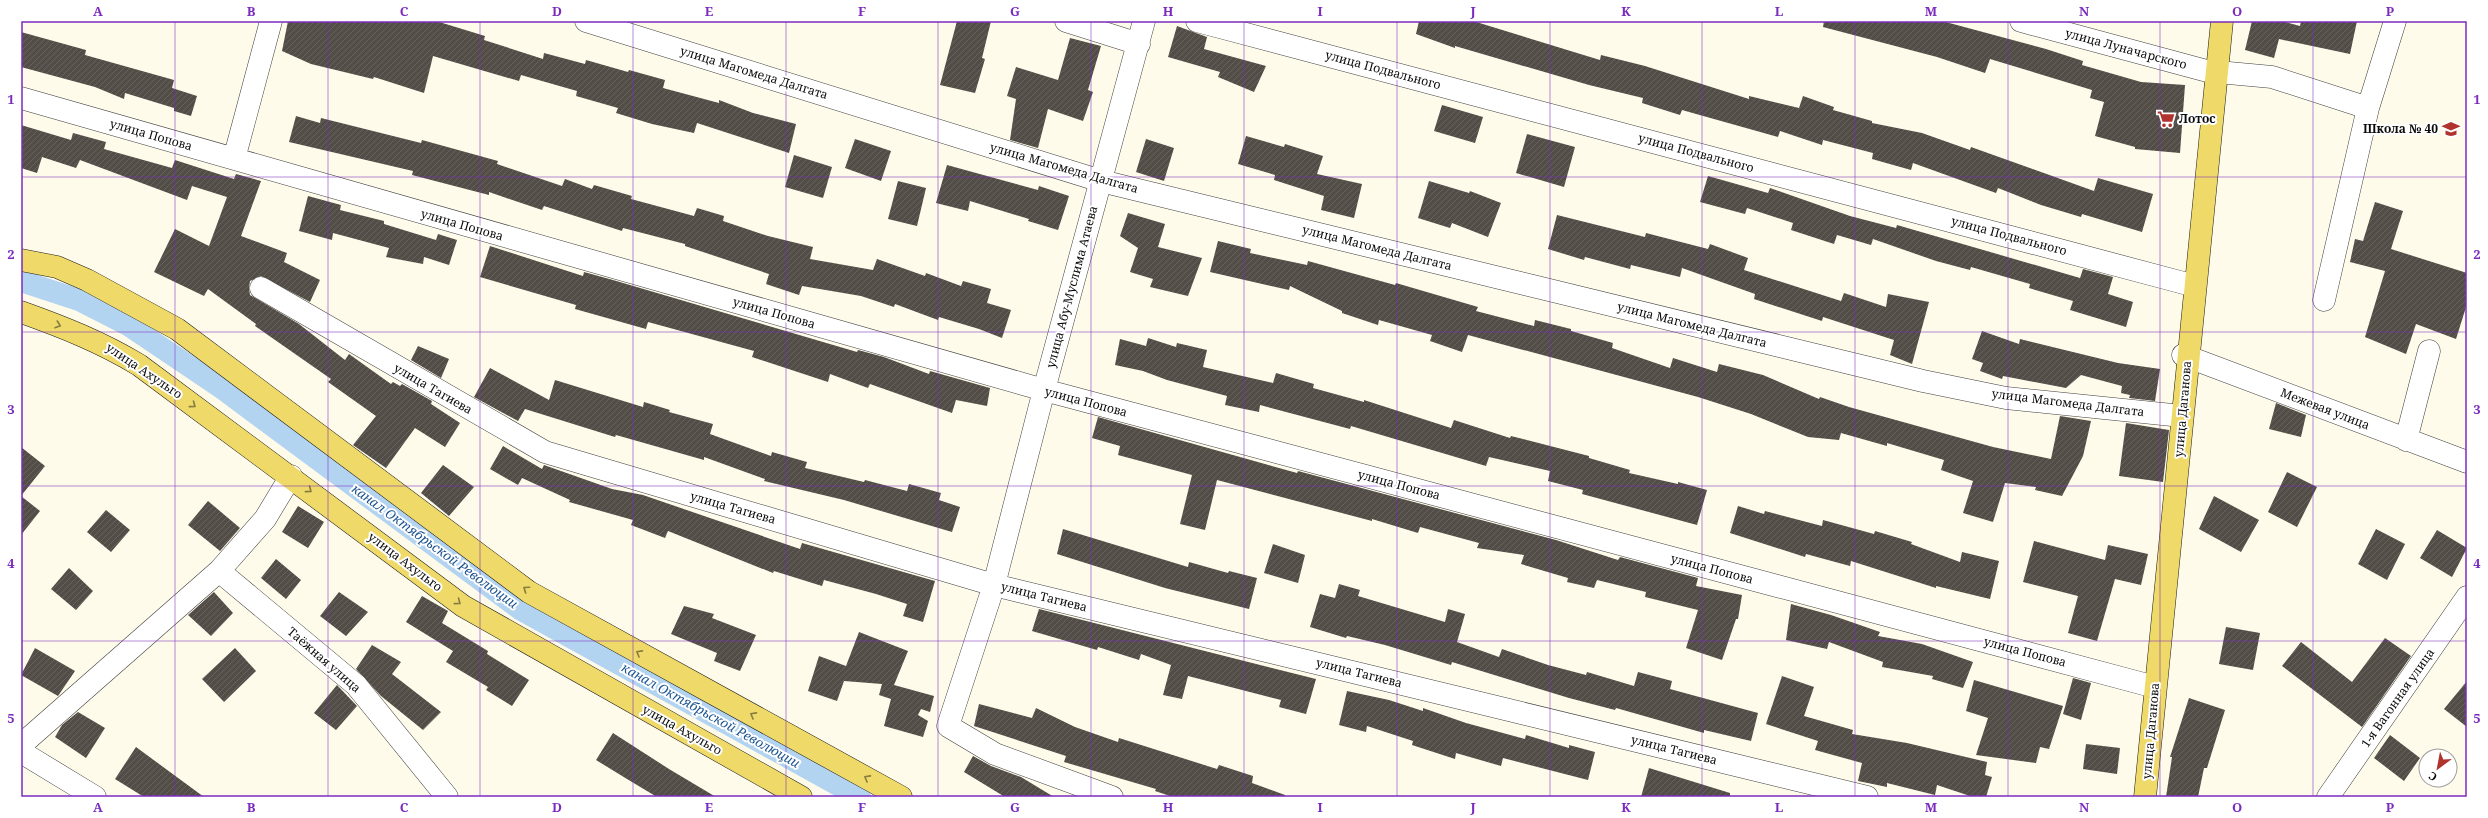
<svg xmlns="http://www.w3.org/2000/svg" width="2488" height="818" font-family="'Noto Serif',serif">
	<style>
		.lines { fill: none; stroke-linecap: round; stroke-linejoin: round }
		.canal { stroke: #b3d4f1; stroke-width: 22 }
		.building { fill: url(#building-hatch) }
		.minor-casing { stroke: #3e3e3e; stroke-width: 23 }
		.major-casing { stroke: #1c1c1c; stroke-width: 23 }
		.minor { stroke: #fff; stroke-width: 22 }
		.major { stroke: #eed969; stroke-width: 22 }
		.oneway { stroke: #887c3f }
		.grid { fill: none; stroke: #7b2cbf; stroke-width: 1; stroke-opacity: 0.55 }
		.labels { text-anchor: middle; stroke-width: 4; stroke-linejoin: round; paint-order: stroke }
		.street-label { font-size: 12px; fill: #0b0b0b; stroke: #fff }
		.poi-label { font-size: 12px; font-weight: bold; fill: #0b0b0b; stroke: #fff; text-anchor: start }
		.water-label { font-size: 13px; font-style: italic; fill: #1e5692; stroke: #fff }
		.neatline { fill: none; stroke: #7b2cbf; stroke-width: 1.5 }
		.grid-label { font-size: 13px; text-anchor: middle; font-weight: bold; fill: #7b2cbf }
	</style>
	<defs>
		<pattern id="building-hatch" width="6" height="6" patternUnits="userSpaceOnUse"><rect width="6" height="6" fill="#534d48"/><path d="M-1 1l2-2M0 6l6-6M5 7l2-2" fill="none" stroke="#67625e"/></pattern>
	</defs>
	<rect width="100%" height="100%" fill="#fefbea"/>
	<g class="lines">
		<!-- canal -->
		<path class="canal" d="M21 281 79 300 128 325 223 389 520 609 860 797"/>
	</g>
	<!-- building -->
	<path class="building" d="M288 21H436L485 36 484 40 543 59 544 53 585 64 586 60 628 72 629 70 665 80 663 88 719 103V100L753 113 796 124 789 153 697 123 694 133 652 124 616 113 618 108 576 96 577 91 521 75 519 81 433 56 424 93 374 77 373 79 311 64 282 51Z
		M957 21H991L982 58 985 59 975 93 940 85Z
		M1419 21H1473L1600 60 1601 55 1645 66 1749 99V96L1799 108 1803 96 1834 107 1833 110 1872 121V123L1922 133 1970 150 1971 147 2094 191 2098 178 2153 194 2142 232 2082 214 2081 217 2041 205 1998 188 1996 193 1913 163 1911 170 1872 159 1873 153 1823 140 1822 145 1780 131 1778 137 1682 110 1680 115 1642 103 1643 98 1589 85 1455 46V48L1416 34Z
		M1824 21H1942L2046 49 2083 61 2082 65 2141 82 2185 85 2180 153 2135 149V147L2095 136 2104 102 2090 98 2092 90 1990 59 1985 73 1937 57 1823 27Z
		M2252 21H2281L2300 26 2301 21H2357L2350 54 2279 39 2274 58 2245 50Z
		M1177 26 1207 37 1204 49 1266 66 1254 92 1218 77 1220 72 1168 57Z
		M21 32 86 50 85 55 174 80 172 88 197 96 191 116 174 111V108L125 93 124 99 95 87 21 67Z
		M1070 38 1101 46 1088 90 1093 92 1083 121 1048 109 1038 148 1010 140 1016 99 1007 96 1016 67 1058 80Z
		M1442 105 1483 117 1475 143 1434 131Z
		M296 116 320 123 321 118 421 143 422 140 498 161 497 164 562 186 565 179 592 189 594 185 632 196 631 199 694 216 697 208 724 216 723 221 768 236 813 247 810 259 873 270 877 259 925 276 926 273 961 286 963 281 991 289 987 303 1011 310 1002 338 979 329 939 317 938 320 895 304 894 307 861 296 802 286 799 295 766 284 769 274 685 246V244L623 228 622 231 544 206 542 210 489 192V195L412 175 413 171 289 142Z
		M21 125 71 140 73 133 106 142 104 149 172 168 175 160 234 179 236 174 261 181 241 236 287 253 284 262 320 280 310 302 261 276 250 281 249 288 250 295 299 324 345 360 349 354 391 384 393 382 400 386 402 384 432 401 431 404 460 423 445 447 415 428 386 468 353 445 376 416 328 382 331 379 255 326 256 324 208 289 204 296 154 272 175 229 209 246 227 197 192 186 187 200 80 160 76 168 42 157 37 173 21 168Z
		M1527 134 1575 147 1564 187 1516 173Z
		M1246 136 1284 147 1285 144 1323 156 1317 174 1362 184 1354 218 1321 210 1324 196 1274 180 1275 175 1238 164Z
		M855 139 891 151 881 181 845 168Z
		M1146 139 1174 148 1164 181 1136 172Z
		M794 155 832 167 823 198 785 187Z
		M947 165 1038 190 1039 186 1069 196 1058 230 1028 221 1029 219 970 201 968 211 936 203Z
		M1708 176 1768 193 1770 188 1850 216 1896 228 1897 225 2080 278 2083 269 2113 277 2108 294 2133 302 2126 327 2070 310 2073 301 2029 288 2030 284 1971 267 1970 270 1936 261 1873 239 1871 245 1837 235 1834 244 1791 230 1793 223 1747 208 1745 214 1700 202Z
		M898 181 926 188 917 226 888 219Z
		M1429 181 1469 193 1470 191 1501 203 1488 237 1452 223 1450 228 1418 218Z
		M308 196 341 205 340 210 384 221V224L436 240 438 234 457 240 449 265 424 257 423 264 386 257 389 248 333 233 332 240 299 231Z
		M2375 202 2403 211 2391 249 2467 273V304L2456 339 2416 324 2406 354 2365 337 2385 271 2350 262 2355 239 2363 241Z
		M1128 213 1165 224 1158 247 1202 258 1188 296 1150 287 1153 279 1130 272 1138 248 1120 236Z
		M1557 215 1645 237 1646 233 1708 249 1710 244 1748 258 1744 270 1841 301 1844 293 1886 307 1888 294 1929 302 1912 364 1890 355 1894 340 1823 317 1822 321 1754 299 1755 294 1682 268 1680 277 1631 265 1630 269 1585 257 1584 260 1548 249Z
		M1218 241 1251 249 1250 253 1307 265 1308 261 1395 285 1396 283 1478 307 1476 311 1534 326 1535 320 1571 329V331L1613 343 1612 348 1670 368 1673 358 1717 372 1719 364 1763 375 1819 399 1820 397 1849 407 1993 447 2051 459 2060 416 2091 421 2083 456 2062 496 2035 490 2036 487 2005 483 1993 522 1963 513 1973 481 1941 470 1944 460 1887 443V446L1841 433 1839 440 1808 437 1751 414 1698 397 1468 335 1462 352 1430 341 1432 335 1379 320 1378 325 1342 313V311L1290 286 1289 290 1210 272Z
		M490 246 583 276 584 272 613 280 857 352 858 350 884 357 929 374 930 371 990 388 987 406 956 400 952 413 870 384 868 388 830 374 828 382 752 357 754 351 648 322 646 329 575 309 576 305 480 277Z
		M1982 331 2019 344 2020 339 2118 363 2160 369 2155 401 2129 398 2130 395 2121 393 2122 386 2081 375 2066 388 2003 376 2002 379 1980 371 1983 363 1972 359Z
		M1148 338 1176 347 1177 343 1207 350 1203 367 1273 383 1276 373 1314 384 1313 388 1364 402V400L1451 428 1454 420 1510 438 1511 436 1589 456V458L1630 470 1629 473 1678 484V482L1707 490 1697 525 1582 494 1583 490 1548 481 1550 471 1489 457 1486 466 1351 426 1350 429 1260 405 1259 412 1225 405 1227 396 1167 380 1143 371 1115 365 1120 339 1146 346Z
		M418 346 449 359 441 378 411 360Z
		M490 368 549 400 555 380 643 407 644 402 670 410 669 412 713 424 710 434 771 456 772 452 807 462 805 468 864 482 865 480 907 491 909 484 941 493 939 500 960 507 952 532 844 500 764 481 765 479 704 457V460L616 435 615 437 525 409 518 421 474 397Z
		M2276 403 2306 415 2301 437 2269 429Z
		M1098 417 1297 473 1298 471 1556 540 1618 560 1620 557 1698 578 1696 586 1742 595 1738 619H1736L1722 660 1686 648 1698 610 1645 597 1646 592 1597 580 1594 588 1567 582 1568 578 1521 564 1524 555 1477 548 1479 543 1420 527 1418 533 1372 519V521L1217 480 1205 530 1180 524 1192 475 1118 455 1120 446 1092 438Z
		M2126 423 2169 430 2163 482 2119 476Z
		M503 446 542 469 544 465 612 489 643 495 800 549 802 543 935 581 923 622 903 616 907 604 876 594 824 580 822 586 774 571 773 573 668 531 665 538 631 525 633 520 569 502 570 500 522 478 518 485 490 469Z
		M21 447 45 466 21 496Z
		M443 465 474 487 449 516 421 493Z
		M2287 472 2317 487 2297 527 2268 512Z
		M21 496 40 511 21 535Z
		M2214 496 2259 520 2241 552 2199 529Z
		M208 501 240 528 220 551 188 525Z
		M298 506 324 522 308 548 282 532Z
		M1738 506 1764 514 1765 511 1822 526 1823 520 1874 534 1875 531 1912 542 1911 544 1960 562 1962 552 1999 561 1990 599 1936 586V588L1851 561 1850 566 1806 554 1805 557 1730 533Z
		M106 510 130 530 111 552 87 532Z
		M1063 529 1188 567 1189 562 1228 573 1229 571 1257 578 1249 609 1165 588 1057 554Z
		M2376 529 2405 544 2387 580 2358 564Z
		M2437 530 2467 548 2452 577 2420 558Z
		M2034 541 2105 560 2108 545 2148 554 2141 585 2115 579 2097 641 2068 633 2078 596 2023 582Z
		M1273 544 1305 555 1298 583 1264 573Z
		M276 559 301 580 286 599 261 578Z
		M69 568 93 591 76 610 51 589Z
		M1339 584 1360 590 1358 596 1445 622 1448 609 1465 614 1457 642 1499 657 1502 649 1548 665 1586 675 1587 672 1634 686 1638 672 1672 681 1670 689 1758 713 1751 741 1704 730V733L1616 708 1615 710 1569 698 1452 662 1451 665 1385 645 1347 636 1346 638 1310 627 1320 594 1335 598Z
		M214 592 233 613 211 636 188 615Z
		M339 592 368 612 346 636 320 616Z
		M422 596 448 611 442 623 488 651 487 654 529 680 512 706 486 690 488 687 446 662 453 651 406 622Z
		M1791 604 1831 615 1880 632 1878 636 1922 644 1973 662 1963 688 1932 679 1933 676 1882 667 1883 662 1829 642 1827 649 1786 640Z
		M684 606 714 614 712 618 756 635 740 671 714 661 717 653 671 634Z
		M1039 609 1316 679 1306 714 1279 707 1281 700 1188 676 1182 699 1163 695 1171 665 1141 654 1139 660 1098 647 1097 650 1032 631Z
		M2226 627 2260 633 2253 670 2219 664Z
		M859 632 908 651 894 685 934 696 930 712 921 709 918 715 928 721 923 737 884 726 891 699 879 695 882 684 844 681 837 701 808 691 819 656 846 666Z
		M2385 638 2411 656 2362 727 2282 666 2301 642 2352 682Z
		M372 645 401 662 392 674 441 712 423 730 381 696 356 669Z
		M35 648 75 671 58 696 21 675Z
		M235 648 256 671 224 702 202 679Z
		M1782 676 1814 687 1804 716 1853 730 1852 734 1907 743 1987 762 1985 775 1992 777 1986 797H1973L1937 785 1935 795 1887 783V787L1858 781 1862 763 1815 750 1818 741 1766 724Z
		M2073 678 2091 683 2081 720 2063 714Z
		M1974 680 2063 706 2049 749 2040 747 2036 763 1976 755 1988 718 1966 711Z
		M2467 681V727L2444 709Z
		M337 685 357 706 336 730 314 713Z
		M1347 691 1389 700 1423 711V708L1466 723 1525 739 1526 735 1569 748V745L1595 752 1588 780 1503 758 1501 766 1456 753 1455 759 1412 745 1413 741 1367 726 1366 732 1339 725Z
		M2189 698 2225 710 2207 768H2204L2198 797H2166L2172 757H2170Z
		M979 704 1032 718 1036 708 1075 727 1118 742 1119 738 1217 769 1219 765 1253 776 1252 783 1285 795V797H1173L1155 791 1156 789 1064 762 1066 756 974 726Z
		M78 712 105 728 86 758 55 737 62 725Z
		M613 733 669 769 716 797H657L627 779 596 760Z
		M2390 735 2420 758 2404 781 2374 758Z
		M2086 744 2120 748 2117 774 2083 769Z
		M136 747 204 797H144L115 779Z
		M973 756 991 766 1021 777 1054 797H1005L964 772Z
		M1649 768 1730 793V797H1641Z"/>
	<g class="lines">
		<!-- minor casing -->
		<g class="minor-casing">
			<path id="minor" d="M586 21 1101 181 1923 381 2006 398 2182 416
				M1066 21 1139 44
				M1197 21 2195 286
				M2021 21 2207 71 2272 77 2368 108 2395 21
				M21 98 1044 390 2155 687
				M234 159 271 21
				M261 288 545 452 994 585 1867 797
				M2324 300 2368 108
				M2183 355 2467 462
				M2406 440 2429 351
				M219 571 356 685 447 797
				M21 745 219 571 265 519 291 476
				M21 752 95 797
				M1112 797 995 754 948 726 994 585 1044 390 1144 21
				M2328 797 2467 597"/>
		</g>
		<!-- major casing -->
		<g class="major-casing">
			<path id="major" d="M21 260 57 267 87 280 177 329 529 592 901 797
				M21 312C63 327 101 342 139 365L463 606 801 797
				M2145 797 2222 21"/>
		</g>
		<!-- minor -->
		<use href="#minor" class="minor"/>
		<!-- major -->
		<use href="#major" class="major"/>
	</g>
	<!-- one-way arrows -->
	<defs><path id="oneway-chevron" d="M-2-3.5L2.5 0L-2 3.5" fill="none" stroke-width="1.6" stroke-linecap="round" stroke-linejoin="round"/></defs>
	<g class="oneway">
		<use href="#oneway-chevron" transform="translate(58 325) rotate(19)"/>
		<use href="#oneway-chevron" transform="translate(193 405) rotate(36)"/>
		<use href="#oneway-chevron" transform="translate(309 490) rotate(37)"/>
		<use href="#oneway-chevron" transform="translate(526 589) rotate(-145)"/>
		<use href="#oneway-chevron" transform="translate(458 602) rotate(37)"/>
		<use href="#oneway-chevron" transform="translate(639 653) rotate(-151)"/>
		<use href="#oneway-chevron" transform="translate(753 715) rotate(-151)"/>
		<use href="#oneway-chevron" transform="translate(867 778) rotate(-151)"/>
	</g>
	<!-- grid -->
	<path class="grid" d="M175 21V797M328 21V797M480 21V797M633 21V797M786 21V797M938 21V797M1091 21V797M1244 21V797M1397 21V797M1550 21V797M1702 21V797M1855 21V797M2008 21V797M2160 21V797M2313 21V797M21 177H2467M21 332H2467M21 486H2467M21 641H2467"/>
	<!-- icons -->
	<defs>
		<g id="supermarket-bare" transform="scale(1.38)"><path d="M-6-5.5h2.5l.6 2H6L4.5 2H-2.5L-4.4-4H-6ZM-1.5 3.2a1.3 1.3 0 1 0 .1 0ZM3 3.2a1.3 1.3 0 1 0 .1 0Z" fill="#b0332e" stroke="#fff" stroke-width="2.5" paint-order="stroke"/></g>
		<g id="school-bare" transform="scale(1.38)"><path d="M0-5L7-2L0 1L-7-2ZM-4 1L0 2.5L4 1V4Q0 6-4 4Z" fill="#b0332e" stroke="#fff" stroke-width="2.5" paint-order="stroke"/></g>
	</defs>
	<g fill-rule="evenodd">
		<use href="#supermarket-bare" x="2166" y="119"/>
		<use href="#school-bare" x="2451" y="129"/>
	</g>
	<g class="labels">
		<!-- street labels -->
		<g class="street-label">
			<text transform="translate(2126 49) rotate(15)" y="4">улица Луначарского</text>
			<text transform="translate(1383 70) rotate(15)" y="4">улица Подвального</text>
			<text transform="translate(754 73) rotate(17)" y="4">улица Магомеда Далгата</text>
			<text transform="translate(151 135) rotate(16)" y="4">улица Попова</text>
			<text transform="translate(1696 153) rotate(15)" y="4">улица Подвального</text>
			<text transform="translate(1064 168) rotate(16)" y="4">улица Магомеда Далгата</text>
			<text transform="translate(462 225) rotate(16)" y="4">улица Попова</text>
			<text transform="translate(2009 236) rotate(15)" y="4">улица Подвального</text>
			<text transform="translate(1377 248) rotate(14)" y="4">улица Магомеда Далгата</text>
			<text transform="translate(1072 287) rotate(-75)" y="4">улица Абу-Муслима Атаева</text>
			<text transform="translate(774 313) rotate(16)" y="4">улица Попова</text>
			<text transform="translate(1692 325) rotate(14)" y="4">улица Магомеда Далгата</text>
			<text transform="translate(144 371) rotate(34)" y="4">улица Ахульго</text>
			<text transform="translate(433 389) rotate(30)" y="4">улица Тагиева</text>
			<text transform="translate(1086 402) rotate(15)" y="4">улица Попова</text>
			<text transform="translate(2068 403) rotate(7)" y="4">улица Магомеда Далгата</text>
			<text transform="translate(2183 409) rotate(-85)" y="4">улица Даганова</text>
			<text transform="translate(2325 409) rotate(21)" y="4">Межевая улица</text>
			<text transform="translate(1399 485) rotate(15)" y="4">улица Попова</text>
			<text transform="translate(733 508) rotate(16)" y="4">улица Тагиева</text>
			<text transform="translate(405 562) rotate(37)" y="4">улица Ахульго</text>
			<text transform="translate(1712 569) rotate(15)" y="4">улица Попова</text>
			<text transform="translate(1044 597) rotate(14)" y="4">улица Тагиева</text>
			<text transform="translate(2025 652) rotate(15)" y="4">улица Попова</text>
			<text transform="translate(324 660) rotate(41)" y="4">Таёжная улица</text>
			<text transform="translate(1359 673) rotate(14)" y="4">улица Тагиева</text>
			<text transform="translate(2398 698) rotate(-55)" y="4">1-я Вагонная улица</text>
			<text transform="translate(682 730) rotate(29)" y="4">улица Ахульго</text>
			<text transform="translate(2151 731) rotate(-85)" y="4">улица Даганова</text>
			<text transform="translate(1674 750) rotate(14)" y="4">улица Тагиева</text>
		</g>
		<!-- poi labels -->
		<g class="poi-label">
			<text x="2179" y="123">Лотос</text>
			<text x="2438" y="133" text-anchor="end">Школа № 40</text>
		</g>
		<!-- water labels -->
		<g class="water-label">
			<text transform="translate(435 546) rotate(36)" y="5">канал Октябрьской Революции</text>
			<text transform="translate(711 715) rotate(29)" y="5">канал Октябрьской Революции</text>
		</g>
	</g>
	<!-- border -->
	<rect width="2488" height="818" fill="none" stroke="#ffffff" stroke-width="44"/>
	<!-- north arrow -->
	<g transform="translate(2438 768) rotate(212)"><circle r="19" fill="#ffffff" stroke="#9d9d9d"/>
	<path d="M0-3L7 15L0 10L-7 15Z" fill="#b0332e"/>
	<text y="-6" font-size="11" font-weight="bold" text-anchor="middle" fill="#0b0b0b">С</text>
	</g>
	<rect x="22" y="22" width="2444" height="774" class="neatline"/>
	<g class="grid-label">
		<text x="98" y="16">A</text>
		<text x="251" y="16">B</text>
		<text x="404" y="16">C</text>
		<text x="557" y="16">D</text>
		<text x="709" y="16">E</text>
		<text x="862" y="16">F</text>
		<text x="1015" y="16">G</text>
		<text x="1168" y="16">H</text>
		<text x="1320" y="16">I</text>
		<text x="1473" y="16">J</text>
		<text x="1626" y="16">K</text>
		<text x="1779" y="16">L</text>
		<text x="1931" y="16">M</text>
		<text x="2084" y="16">N</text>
		<text x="2237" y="16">O</text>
		<text x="2390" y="16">P</text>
		<text x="11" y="104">1</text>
		<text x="2477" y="104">1</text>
		<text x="11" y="259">2</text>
		<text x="2477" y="259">2</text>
		<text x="11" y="414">3</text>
		<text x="2477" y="414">3</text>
		<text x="11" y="568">4</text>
		<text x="2477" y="568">4</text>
		<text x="11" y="723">5</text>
		<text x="2477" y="723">5</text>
		<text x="98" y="812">A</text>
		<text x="251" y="812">B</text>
		<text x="404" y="812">C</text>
		<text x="557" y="812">D</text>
		<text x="709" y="812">E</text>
		<text x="862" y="812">F</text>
		<text x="1015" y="812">G</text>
		<text x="1168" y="812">H</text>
		<text x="1320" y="812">I</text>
		<text x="1473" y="812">J</text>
		<text x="1626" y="812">K</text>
		<text x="1779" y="812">L</text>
		<text x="1931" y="812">M</text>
		<text x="2084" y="812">N</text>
		<text x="2237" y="812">O</text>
		<text x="2390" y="812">P</text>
	</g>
</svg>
